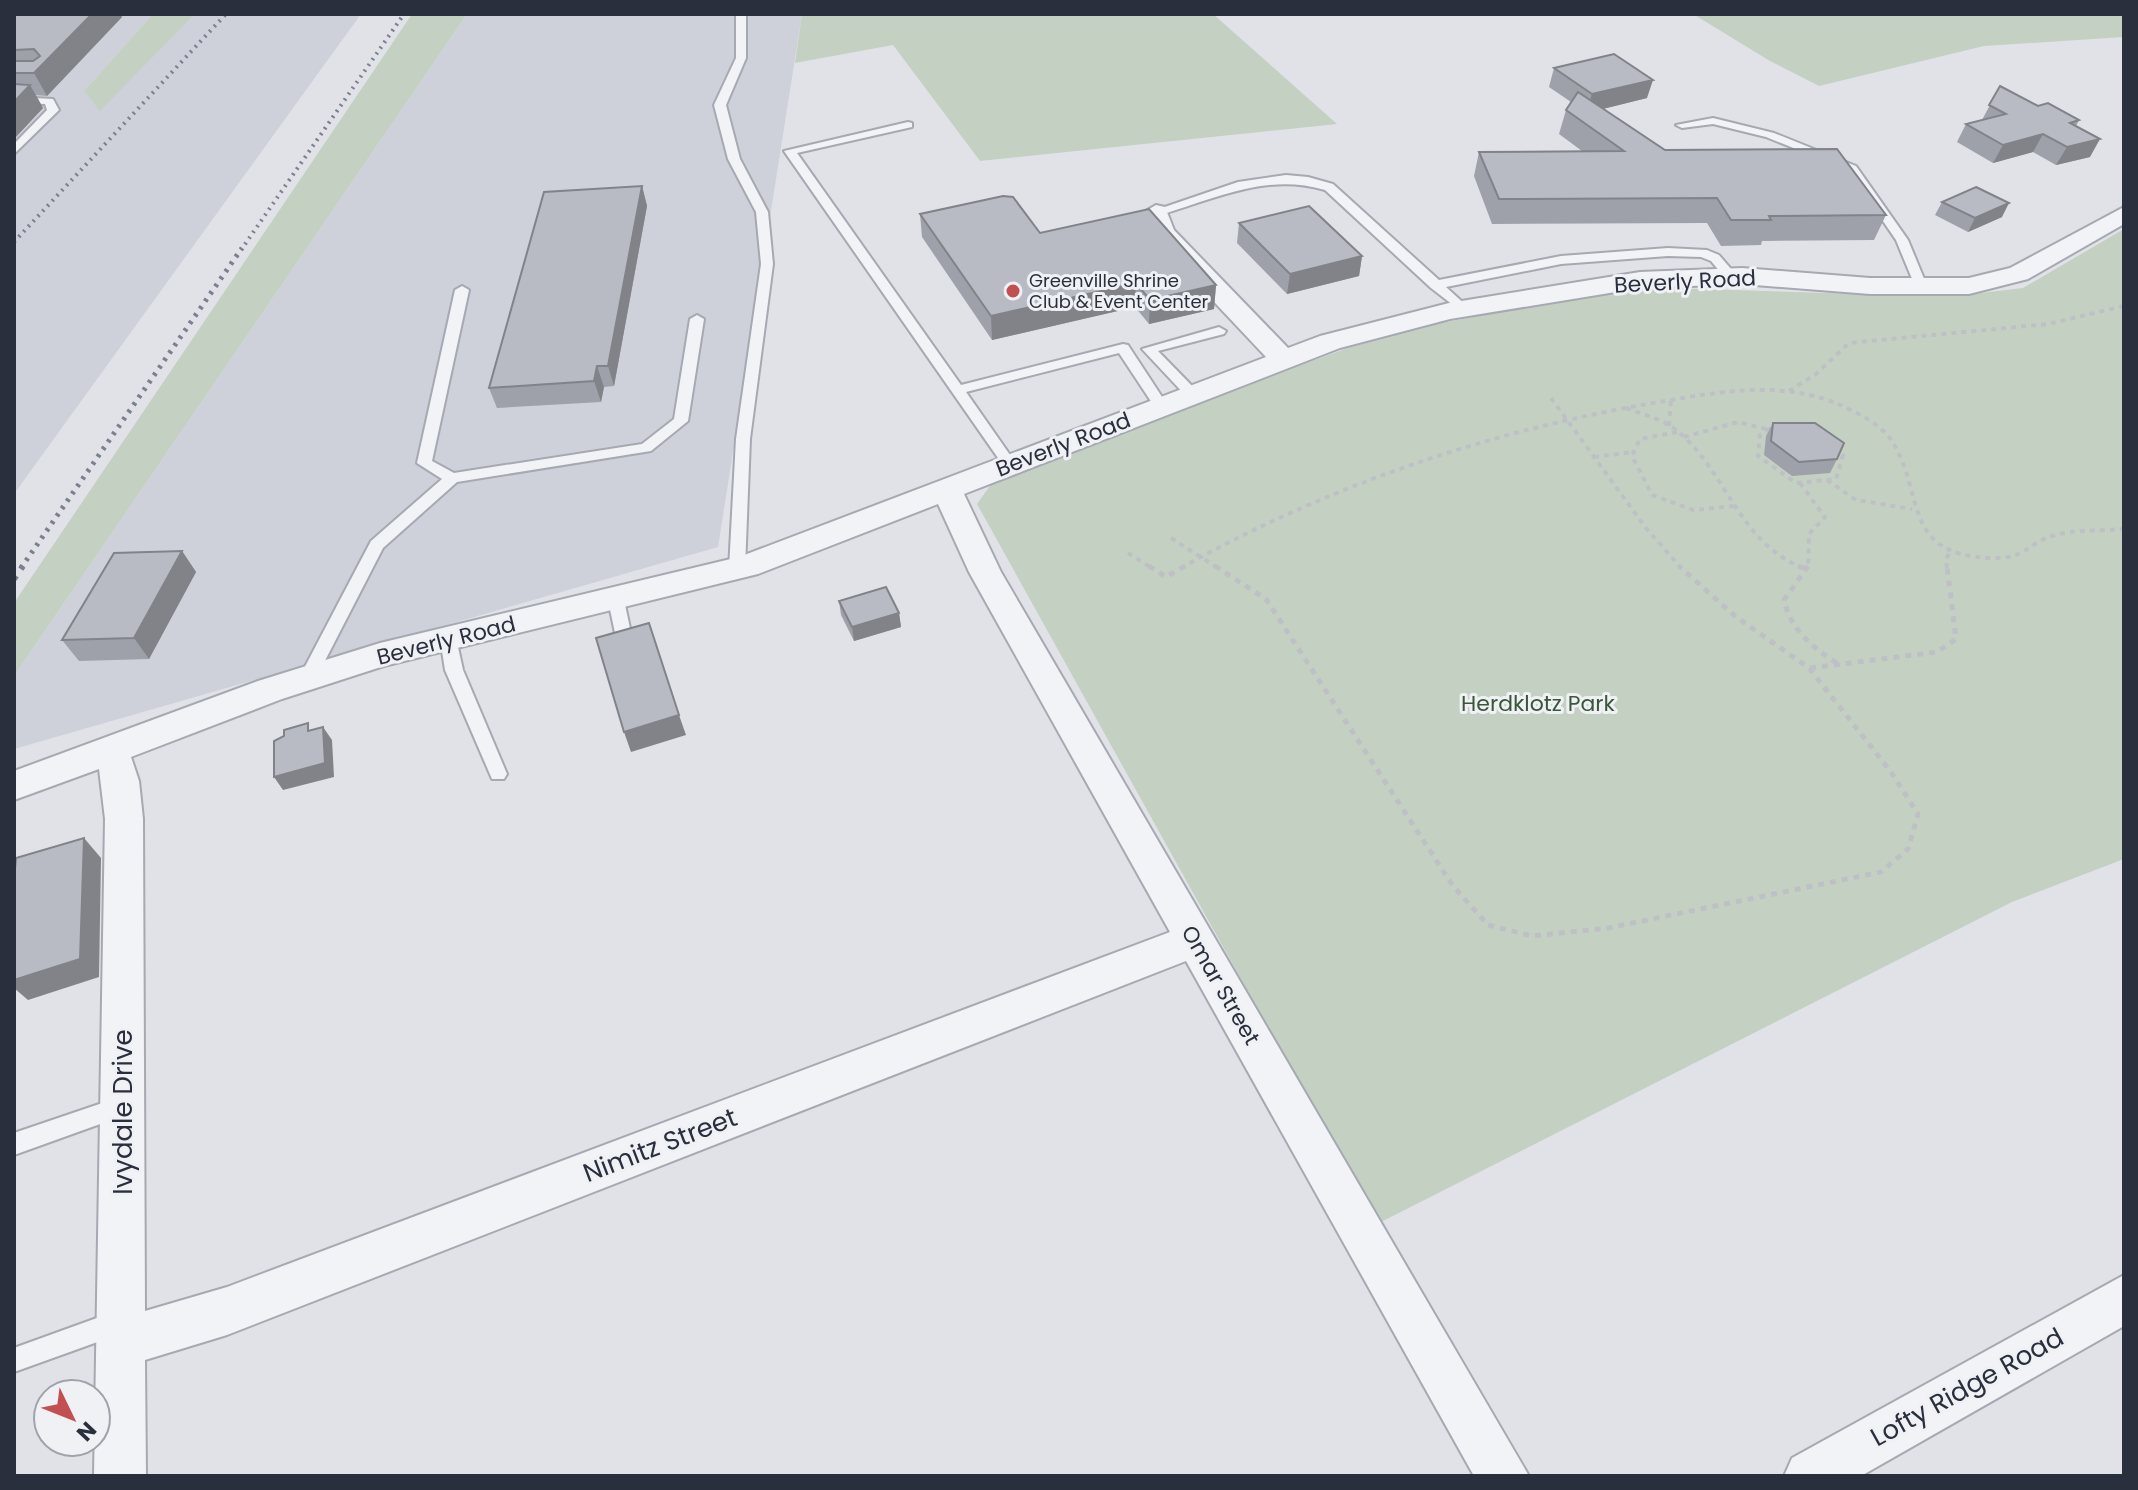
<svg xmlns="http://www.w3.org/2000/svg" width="2138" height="1490" font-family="Poppins,sans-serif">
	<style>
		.built { fill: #ced1d9 }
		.green { fill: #c4d1c2 }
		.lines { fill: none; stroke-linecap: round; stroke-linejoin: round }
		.lane-casing { stroke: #a6a9b2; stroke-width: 4 }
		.street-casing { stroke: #a6a9b2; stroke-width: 4 }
		.path-far1 { stroke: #bec0c6; stroke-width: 4; stroke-dasharray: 5 5; stroke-linecap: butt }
		.path { stroke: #bec0c6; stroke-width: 5; stroke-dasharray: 6 6; stroke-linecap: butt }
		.lane { fill: #f2f3f6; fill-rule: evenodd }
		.street { fill: #f2f3f6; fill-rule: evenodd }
		.rail-far2 { stroke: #7b8090; stroke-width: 4; stroke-dasharray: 2 5; stroke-linecap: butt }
		.rail-far1 { stroke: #7b8090; stroke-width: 5; stroke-dasharray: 3 6; stroke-linecap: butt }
		.rail { stroke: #7b8090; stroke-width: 6; stroke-dasharray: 4 8; stroke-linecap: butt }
		.wall { fill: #9ea1a9 }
		.shaded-wall { fill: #818389 }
		.building { fill: #b8bbc4; stroke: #818389; stroke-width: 2 }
		.poi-dot { fill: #c25052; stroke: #eff1f5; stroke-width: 3 }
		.labels { text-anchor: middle; stroke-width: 6; stroke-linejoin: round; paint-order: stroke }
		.far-poi-label { font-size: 18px; fill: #2a2f3e; stroke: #eff1f5; text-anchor: start }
		.street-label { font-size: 22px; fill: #2a2f3e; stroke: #eff1f5 }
		.park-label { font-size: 22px; fill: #3a5839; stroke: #eff1f5 }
		.near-street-label { font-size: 26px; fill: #2a2f3e; stroke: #eff1f5 }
	</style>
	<rect width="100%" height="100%" fill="#e0e2e8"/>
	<!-- built -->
	<path class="built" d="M14 14H153L84 91 100 110 195 14H361L14 494Z
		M467 14H802L718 547 14 749V676Z"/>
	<!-- green -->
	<path class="green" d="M153 14H195L100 111 84 91Z
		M412 14H467L14 676V603Z
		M802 14H1213L1337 124 980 161 893 45 795 63Z
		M1693 14H2124V37L1984 46 1819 86 1770 61Z
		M2124 229V859L2012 902 1377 1224 977 504 992 483 1242 386 1348 348 1442 323 1574 298 1670 288 1860 294H1972L2023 288Z"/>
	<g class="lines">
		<!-- lane casing -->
		<g class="lane-casing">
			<path id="lane" d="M736 14H746V58L726 105 740 159 768 212 773 264 750 439 745 569 737 575 729 569 736 439 761 264 756 212 728 159 714 105 736 58Z
				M14 97 53 99 59 110 14 154V144L47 110 45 104 14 103Z
				M1713 118 1774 133 1856 166 1908 240 1927 286 1926 289 1915 286 1896 240 1848 170 1766 137 1713 124 1682 128 1676 125Z
				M908 122 912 123V127L797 153 961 385 1123 344 1128 345 1168 406 1166 409H1156L1119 353 966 392 1017 465 1010 470 1005 468 784 151Z
				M1286 175 1308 177 1333 184 1439 280 1561 256 1668 248 1707 250 1719 255 1737 276 1726 279 1711 261 1701 257 1668 256 1561 264 1446 287 1469 308 1462 312 1431 288 1325 190C1265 172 1213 200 1156 216L1150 212 1238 182Z
				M462 286 469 290 432 461 454 473 642 444 674 419 690 319 697 315 704 319 688 421 651 451 457 482 383 548 314 682H302L299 678 371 541 442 479 417 463 455 290Z
				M1219 327 1226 331 1224 334 1158 351 1197 391V397H1187L1142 349Z
				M616 594 624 600 631 633 623 639 615 633 608 600Z
				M448 632 456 638 463 670 507 774 504 779H492L445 670 440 638Z
				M120 1097 128 1100 131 1107 128 1114 14 1155V1133Z
				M119 1310 128 1313 131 1322 128 1331 14 1372V1348Z"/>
		</g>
		<!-- street casing -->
		<g class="street-casing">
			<path id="street" d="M1156 205 1165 207 1174 230 1288 348 1320 336 1449 303 1640 272 1742 268 1870 278H1969L2010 268 2124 207V224L2028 279 1969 294H1870L1742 284 1640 288 1450 319 1340 348 964 494 1001 572 1529 1476H1474L1186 961 227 1335 145 1360 146 1476H94L105 819 99 769 14 800V771L258 681 380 643 739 557 1266 357 1153 237 1144 212ZM938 504 969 572 1170 932 227 1287 145 1311 143 819 139 781 131 757 282 699 384 666 758 574Z
				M2124 1275V1326L1861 1476H1784L1792 1458Z"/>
		</g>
		<!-- path-far1 -->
		<path class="path-far1" d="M1789 391 1816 374 1849 343 2048 324 2124 306
			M1551 398 1646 528 1681 568
			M1626 408C1645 415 1666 420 1681 434 1728 476 1741 545 1804 568
			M1669 426 1671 400
			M1769 429 1808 433 1843 455 1836 479 1796 483 1758 456 1760 435Z
			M1677 432 1640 439 1632 456 1652 495 1693 510 1735 506
			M1684 437 1738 422 1770 430
			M1594 457 1633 452
			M1827 480 1856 500 1912 509
			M1800 483 1825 517 1809 534 1808 568
			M1171 538 1218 568
			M1128 553 1152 568
			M1181 568C1329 485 1492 430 1659 402 1719 392 1780 380 1838 404 1856 412 1881 424 1892 441 1926 496 1901 555 1991 558 2026 559 2025 545 2052 536 2075 529 2100 531 2124 529
			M1947 568 1946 559 1951 550"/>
		<!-- path -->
		<path class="path" d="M1149 566 1166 577 1185 566
			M1215 566 1266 599 1453 886 1488 925 1532 936 1608 928 1881 872 1908 849 1918 814 1891 772 1809 668 1735 616 1679 566
			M1798 566 1808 570
			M1808 566 1784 600C1791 631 1813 647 1838 664
			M1810 668 1937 652 1956 639 1947 566"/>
		<!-- lane -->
		<use href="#lane" class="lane"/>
		<!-- street -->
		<use href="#street" class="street"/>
		<!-- rail-far2 -->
		<path class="rail-far2" d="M14 242 226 14
			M241 250 404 14"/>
		<!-- rail-far1 -->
		<path class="rail-far1" d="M21 568 242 248"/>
		<!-- rail -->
		<path class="rail" d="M14 579 23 566"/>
	</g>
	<!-- wall -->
	<path class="wall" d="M14 14H120L122 17 47 96 36 95 43 108 14 139Z
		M1554 68 1647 98 1603 109 1665 150 1886 215 1874 240 1762 241 1761 245 1721 246 1707 223 1492 224 1474 176 1479 152 1582 151 1559 134 1566 110 1571 102 1549 87Z
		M2000 86 2038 106 2079 120 2076 126 2090 157 2056 165 2033 152 1993 163 1957 142 1966 124 1982 120Z
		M642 186 647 206 614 386 604 387 601 402 497 408 489 388Z
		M1942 202 2002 217 1968 232 1935 215Z
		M920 214 1040 233 1216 285 1214 309 1149 324 1135 307 992 340 922 237Z
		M1239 223 1362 256 1359 276 1287 294 1237 243Z
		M1773 423 1837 459 1830 473 1792 476 1764 455 1766 436Z
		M182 551 196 572 149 659 79 661 62 640Z
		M839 601 899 613 901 627 854 641 841 615Z"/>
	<!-- shaded-wall -->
	<path class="shaded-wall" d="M92 14H120L122 17 47 96 34 73Z
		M1653 80 1647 98 1586 113 1592 94Z
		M30 85 43 108 14 139V102Z
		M2043 134 2033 152 1993 163 2003 145Z
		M2100 139 2090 157 2056 165 2067 147Z
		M642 186 647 206 614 386 608 366Z
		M2009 203 2002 217 1968 232 1975 218Z
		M1362 256 1359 276 1287 294 1290 274Z
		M1136 283 1135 307 992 340 991 316Z
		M1216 285 1214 309 1149 324 1150 300Z
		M597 366 604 387 601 402 594 381Z
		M182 551 196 572 149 659 134 638Z
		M899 613 901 627 854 641 852 627Z
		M679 715 686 735 631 752 624 732Z
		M323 727 332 740 334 777 283 790 274 777Z
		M84 838 101 858 99 977 28 1000 14 988V980Z"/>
	<!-- building -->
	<path class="building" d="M14 14H92L34 73H14V61H33L40 56 34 49 14 50Z
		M1614 54 1653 80 1592 94 1554 68Z
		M14 84 30 85 14 102Z
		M2000 86 2038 106 2048 103 2079 120 2070 123 2100 139 2067 147 2043 134 2003 145 1966 124 2006 114 1989 105Z
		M1578 92 1665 150 1837 149 1886 215 1769 216 1771 220H1731L1717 198 1499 199 1479 152 1624 151 1566 110Z
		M642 186 608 366H597L594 381 489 388 544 192Z
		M1976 187 2009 203 1975 218 1942 202Z
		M1003 196 1013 197 1040 233 1149 209 1216 285 1150 300 1136 283 991 316 920 214Z
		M1309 206 1362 256 1290 274 1239 223Z
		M1773 423H1815L1844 443 1837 459 1799 462 1771 441Z
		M182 551 134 638 62 640 114 553Z
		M886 587 899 613 852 627 839 601Z
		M649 623 679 715 624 732 596 638Z
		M308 723V731L323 727 325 763 274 777V741L284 736V730Z
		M84 838 80 959 14 980V881L16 858Z"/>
	<!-- markers -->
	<circle class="poi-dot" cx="1013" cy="291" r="8"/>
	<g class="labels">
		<!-- far-poi labels -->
		<g class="far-poi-label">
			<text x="1029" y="287">Greenville Shrine<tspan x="1029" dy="21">Club &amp; Event Center</tspan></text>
		</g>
		<!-- street labels -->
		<g class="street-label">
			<text transform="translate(1685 281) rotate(-3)" y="8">Beverly Road</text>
			<text transform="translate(1063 444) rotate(-21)" y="8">Beverly Road</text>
			<text transform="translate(446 640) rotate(-14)" y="8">Beverly Road</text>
			<text transform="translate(1221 985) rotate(60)" y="8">Omar Street</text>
		</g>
		<!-- park labels -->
		<g class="park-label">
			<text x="1538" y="711">Herdklotz Park</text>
		</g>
		<!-- near-street labels -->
		<g class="near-street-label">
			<text transform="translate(123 1112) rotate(-90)" y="9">Ivydale Drive</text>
			<text transform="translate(660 1145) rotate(-21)" y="9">Nimitz Street</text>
			<text transform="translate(1967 1387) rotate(-29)" y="9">Lofty Ridge Road</text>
		</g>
	</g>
	<!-- border -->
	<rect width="2138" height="1490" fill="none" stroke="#2a2f3e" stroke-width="32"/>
	<!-- north arrow -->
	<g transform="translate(72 1418) rotate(133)"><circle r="38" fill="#eff1f5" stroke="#a0a3ac" stroke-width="2"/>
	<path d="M0-6L14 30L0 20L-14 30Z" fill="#c25052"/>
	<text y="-12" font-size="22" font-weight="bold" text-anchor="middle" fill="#2a2f3e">N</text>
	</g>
</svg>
